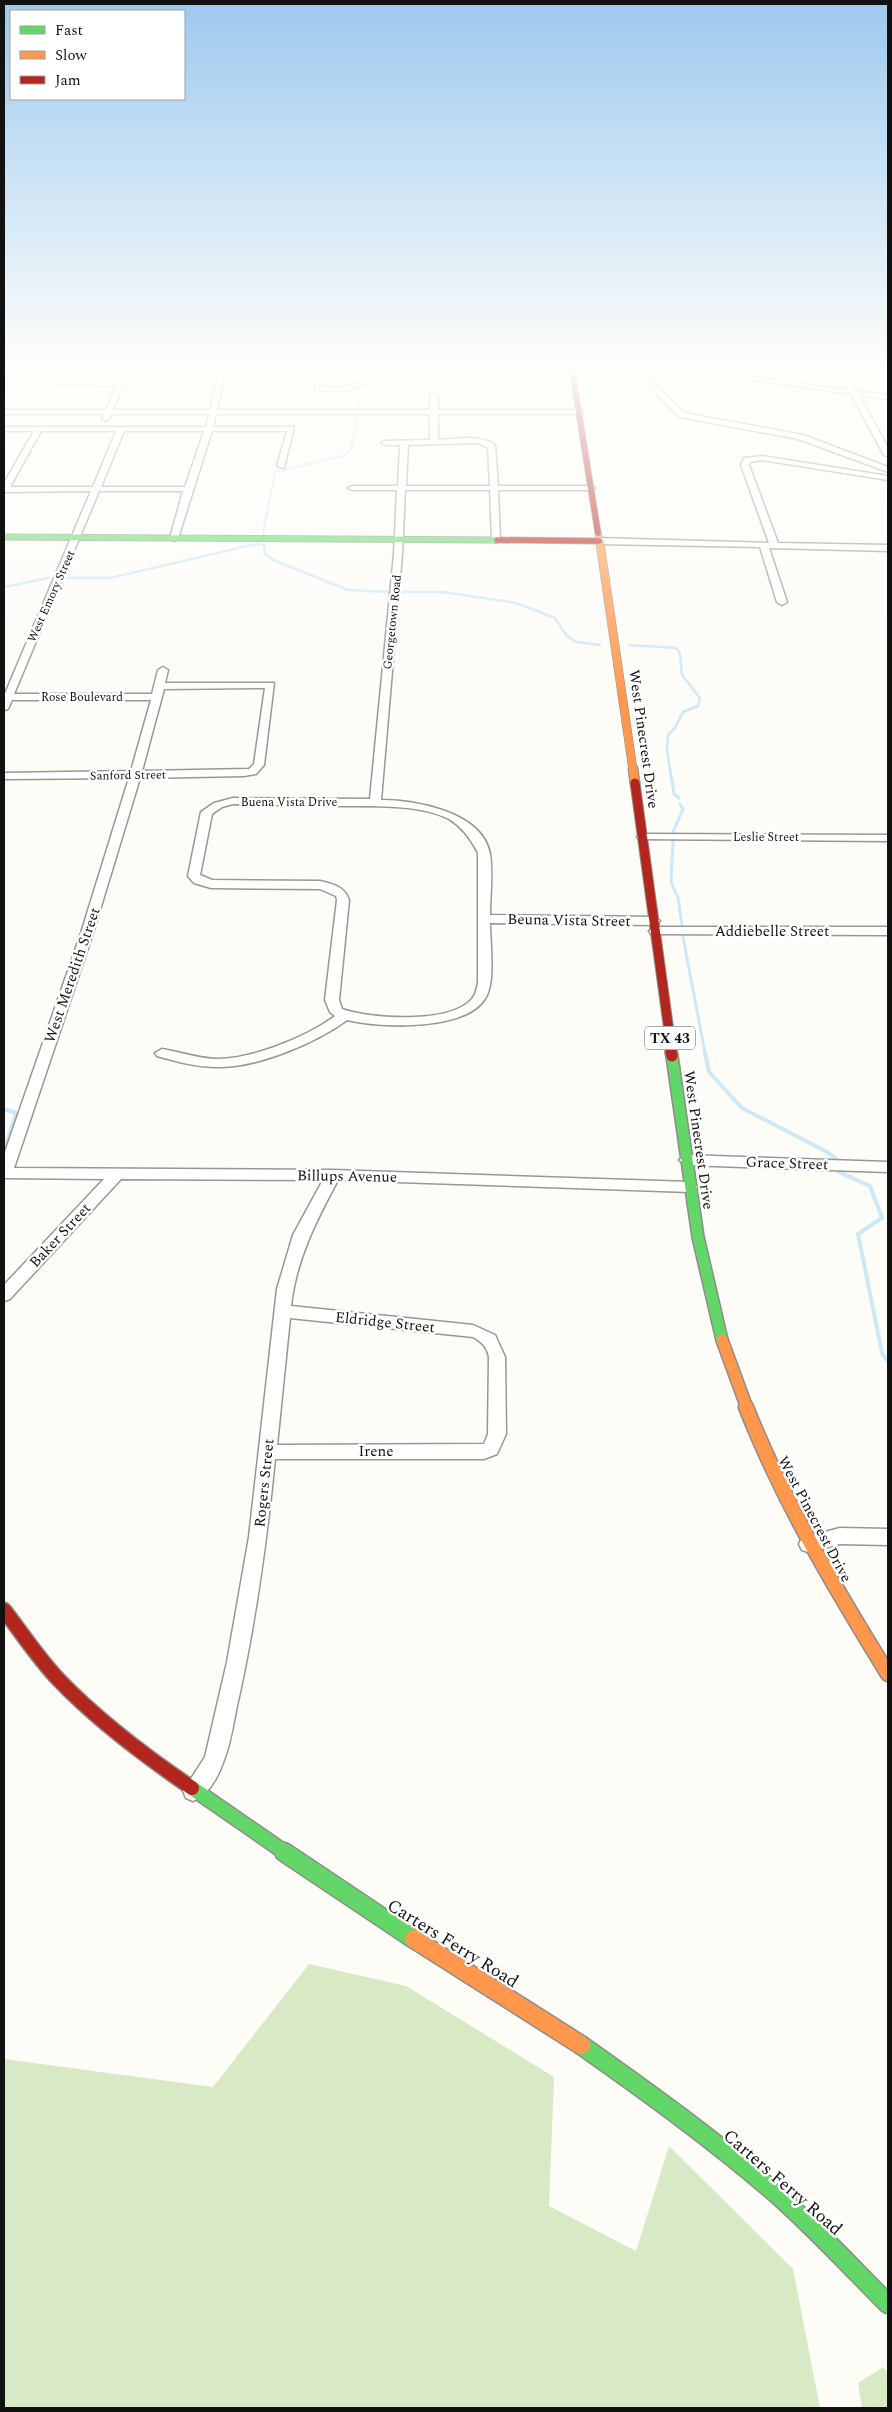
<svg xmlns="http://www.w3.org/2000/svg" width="892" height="2412" font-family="Spectral,serif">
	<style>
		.forest { fill: #d8eac5 }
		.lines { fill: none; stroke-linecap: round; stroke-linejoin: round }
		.stream-far3 { stroke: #cde8f7; stroke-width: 2 }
		.stream-far2 { stroke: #cde8f7; stroke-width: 2.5 }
		.stream-far1 { stroke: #cde8f7; stroke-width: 3 }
		.stream { stroke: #cde8f7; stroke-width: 4 }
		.street-casing { stroke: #979795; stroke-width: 3 }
		.fast-far3-casing { stroke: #8e8d8b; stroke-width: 7 }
		.fast-far2-casing { stroke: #8e8d8b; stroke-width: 14 }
		.fast-far1-casing { stroke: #8e8d8b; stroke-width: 17 }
		.fast-casing { stroke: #8e8d8b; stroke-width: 21 }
		.slow-far5-casing { stroke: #8e8d8b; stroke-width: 7 }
		.slow-far4-casing { stroke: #8e8d8b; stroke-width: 9 }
		.slow-far3-casing { stroke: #8e8d8b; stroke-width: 11 }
		.slow-far2-casing { stroke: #8e8d8b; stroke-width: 14 }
		.slow-far1-casing { stroke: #8e8d8b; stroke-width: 17 }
		.slow-casing { stroke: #8e8d8b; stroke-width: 21 }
		.jam-far3-casing { stroke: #8e8d8b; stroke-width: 7 }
		.jam-far2-casing { stroke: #8e8d8b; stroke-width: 11 }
		.jam-far1-casing { stroke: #8e8d8b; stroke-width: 14 }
		.jam-casing { stroke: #8e8d8b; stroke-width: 17 }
		.street { fill: #fffffe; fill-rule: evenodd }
		.fast-far3 { stroke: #63d668; stroke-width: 5.5 }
		.fast-far2 { stroke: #63d668; stroke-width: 11 }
		.fast-far1 { stroke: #63d668; stroke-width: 14 }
		.fast { stroke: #63d668; stroke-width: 18 }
		.slow-far5 { stroke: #ff974d; stroke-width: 5.5 }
		.slow-far4 { stroke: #ff974d; stroke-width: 8 }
		.slow-far3 { stroke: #ff974d; stroke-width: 9 }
		.slow-far2 { stroke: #ff974d; stroke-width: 11 }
		.slow-far1 { stroke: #ff974d; stroke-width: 14 }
		.slow { stroke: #ff974d; stroke-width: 18 }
		.jam-far3 { stroke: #b3261e; stroke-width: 5.5 }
		.jam-far2 { stroke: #b3261e; stroke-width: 9 }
		.jam-far1 { stroke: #b3261e; stroke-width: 11 }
		.jam { stroke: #b3261e; stroke-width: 14 }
		.labels { text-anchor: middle; stroke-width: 5; stroke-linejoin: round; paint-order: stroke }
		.far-street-label { font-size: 12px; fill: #111; stroke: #fff }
		.shield { fill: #fff; stroke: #585858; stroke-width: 1 }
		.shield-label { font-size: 14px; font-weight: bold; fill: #111 }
		.street-label { font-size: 15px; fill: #111; stroke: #fff }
		.near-street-label { font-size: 18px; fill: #111; stroke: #fff }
	</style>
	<rect width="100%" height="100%" fill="#fdfcf7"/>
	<!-- forest -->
	<path class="forest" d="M309 1964 406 1986 554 2077 549 2206 636 2251 669 2146 793 2269 820 2408H4V2059L213 2087Z
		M883 2367 888 2372V2408H862L858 2383Z"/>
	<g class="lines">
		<!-- stream-far3 -->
		<path class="stream-far3" d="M421 364 423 369 493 377 564 378
			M358 410 359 400 377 386 420 379 425 377 423 369
			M263 534 275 472 345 455 351 449 358 415"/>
		<!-- stream-far2 -->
		<path class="stream-far2" d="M259 545H264L265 554 273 560 348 590 389 592
			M68 578H110L260 543
			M4 587 49 578
			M400 592H443L516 603 555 618 567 636 577 642 600 645
			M629 645 677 648 680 654 682 675 700 698 698 706 683 712 675 728 668 735 667 750 670 770"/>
		<!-- stream-far1 -->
		<path class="stream-far1" d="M670 769 674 794 679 798
			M673 832 683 809 680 804
			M673 841 671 882 678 898 682 925
			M683 937 705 1053"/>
		<!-- stream -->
		<path class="stream" d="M705 1052 709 1072 742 1108 827 1152 836 1159
			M4 1109 16 1113 4 1151
			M839 1172 870 1186 882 1218 858 1234 882 1353 888 1362"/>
		<!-- street casing -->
		<g class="street-casing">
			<path id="street" d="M4 364H10L4 371Z
				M125 364H132L113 410H210L221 364H227L217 410H430V395L434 393 438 395V410H582L583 412 579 414H438V440C455 439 480 434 495 445L498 486H591L595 488 591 490H498L500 540 496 543 492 540 490 490H405L402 554 381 800C415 800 483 812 490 854 493 873 490 896 490 915L654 917 660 921 654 925 490 923C490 942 495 978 487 995 470 1032 380 1028 347 1020 316 1043 260 1066 222 1067 200 1068 178 1062 157 1056L155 1053 162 1049C180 1052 197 1058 215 1059 250 1060 307 1037 335 1016L330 1012 325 1000 337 900 336 896 320 889 211 888 194 883 188 876 201 812 214 803 233 798 370 799 394 554 397 490H352L348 488 352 486H398L400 445H386L382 443 383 441 430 440V414H216L213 427H294L284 468 277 466 287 431H212L178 538 174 541 170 538 183 491H99L14 694H152L158 670 163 667 168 670 165 683H274L264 765 256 774 244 776 140 778 93 933 14 1168 333 1170 690 1182 695 1183 697 1187 695 1191 690 1192 338 1180C316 1221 296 1260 291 1306L473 1325 495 1335 505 1357 506 1434 497 1454 484 1459H275C267 1539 256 1619 239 1697 234 1717 232 1740 224 1760 219 1775 209 1795 193 1801L186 1798 183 1791 205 1757 227 1662 249 1537 277 1289 293 1235 323 1180 121 1179 10 1299 4 1301V1285L104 1179 4 1178V1155L81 933 129 778 4 779V773L131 771 151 700H12L8 709 4 710V696L91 491 4 492V483L34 431H4V427H206L209 414H112L106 421 102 419 104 414H4V410H106L116 386 52 384 48 382 60 378H120ZM41 431H116L93 487H10ZM124 431H204L185 487H101ZM478 443 488 448 490 486H406L408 445ZM265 688 254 764 249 769 142 771 164 689ZM233 804C268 805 302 805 336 806 368 806 421 804 449 819 462 827 471 839 478 853V982C477 988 476 995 471 1000 448 1024 371 1019 342 1009L339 1000 349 900C345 887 333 884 320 881L212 880 200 875 212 814 222 807ZM290 1318 473 1337C482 1342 487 1347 489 1357L488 1434 484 1444 277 1445Z
				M317 364H323L322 387H346L364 381 366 364H372L371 382 347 391H315Z
				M597 364H607L641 377 677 371H711L848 390 835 364H842L856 391 888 395V399L859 395 888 448V457L884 455 851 394C783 385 715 369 647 380L661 390 685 413 803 435 888 467V472L798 439 680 417 646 385Z
				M762 456 888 476V480L762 460 750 462 749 465 778 543 888 545V551L769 548 787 602 782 605 777 602 760 547 599 544 595 541 599 538 769 543 741 465 744 458Z
				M643 834 888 835V841L639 839 637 837Z
				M655 927H888V935L651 934 649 931Z
				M686 1155 888 1162V1172L686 1165 679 1160Z
				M840 1528 888 1529V1545L840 1544 808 1552 802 1550 799 1544 802 1538Z"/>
		</g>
		<!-- fast-far3 casing -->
		<g class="fast-far3-casing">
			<path id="fast-far3" d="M4 537 497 540"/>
		</g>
		<!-- fast-far2 casing -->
		<g class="fast-far2-casing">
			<path id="fast-far2" d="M672 1056 698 1237 722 1340"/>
		</g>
		<!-- fast-far1 casing -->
		<g class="fast-far1-casing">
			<path id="fast-far1" d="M192 1788 286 1853"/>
		</g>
		<!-- fast casing -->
		<g class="fast-casing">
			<path id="fast" d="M284 1852 414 1939
				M581 2045C649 2093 717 2142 780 2197 818 2231 852 2268 888 2304"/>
		</g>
		<!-- slow-far5 casing -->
		<g class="slow-far5-casing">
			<path id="slow-far5" d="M598 533 600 544"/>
		</g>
		<!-- slow-far4 casing -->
		<g class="slow-far4-casing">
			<path id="slow-far4" d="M600 543 633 770"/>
		</g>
		<!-- slow-far3 casing -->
		<g class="slow-far3-casing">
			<path id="slow-far3" d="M633 769 635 783"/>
		</g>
		<!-- slow-far2 casing -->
		<g class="slow-far2-casing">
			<path id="slow-far2" d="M722 1340 747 1408"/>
		</g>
		<!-- slow-far1 casing -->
		<g class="slow-far1-casing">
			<path id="slow-far1" d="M746 1407C783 1501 835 1588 888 1674"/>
		</g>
		<!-- slow casing -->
		<g class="slow-casing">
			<path id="slow" d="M414 1939 581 2045"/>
		</g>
		<!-- jam-far3 casing -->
		<g class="jam-far3-casing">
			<path id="jam-far3" d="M571 364 598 533
				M497 540 599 541"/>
		</g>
		<!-- jam-far2 casing -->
		<g class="jam-far2-casing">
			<path id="jam-far2" d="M635 783 672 1053"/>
		</g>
		<!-- jam-far1 casing -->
		<g class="jam-far1-casing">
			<path id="jam-far1" d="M671 1052 672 1056"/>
		</g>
		<!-- jam casing -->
		<g class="jam-casing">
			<path id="jam" d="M4 1610C22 1633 38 1658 58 1679 98 1721 145 1756 192 1788"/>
		</g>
		<!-- street -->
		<use href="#street" class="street"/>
		<!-- fast-far3 -->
		<use href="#fast-far3" class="fast-far3"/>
		<!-- fast-far2 -->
		<use href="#fast-far2" class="fast-far2"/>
		<!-- fast-far1 -->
		<use href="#fast-far1" class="fast-far1"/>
		<!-- fast -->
		<use href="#fast" class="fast"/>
		<!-- slow-far5 -->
		<use href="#slow-far5" class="slow-far5"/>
		<!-- slow-far4 -->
		<use href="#slow-far4" class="slow-far4"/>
		<!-- slow-far3 -->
		<use href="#slow-far3" class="slow-far3"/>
		<!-- slow-far2 -->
		<use href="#slow-far2" class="slow-far2"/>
		<!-- slow-far1 -->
		<use href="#slow-far1" class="slow-far1"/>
		<!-- slow -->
		<use href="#slow" class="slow"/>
		<!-- jam-far3 -->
		<use href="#jam-far3" class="jam-far3"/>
		<!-- jam-far2 -->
		<use href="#jam-far2" class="jam-far2"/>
		<!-- jam-far1 -->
		<use href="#jam-far1" class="jam-far1"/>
		<!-- jam -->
		<use href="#jam" class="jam"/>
	</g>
	<!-- sky -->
	<linearGradient id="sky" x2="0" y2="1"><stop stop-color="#9dc9ee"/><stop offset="0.52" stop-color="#fefefb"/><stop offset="1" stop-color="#fefefb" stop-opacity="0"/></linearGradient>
	<rect width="892" height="702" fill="url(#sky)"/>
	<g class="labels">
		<!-- far-street labels -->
		<g class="far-street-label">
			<text transform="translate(51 596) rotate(-66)" y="4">West Emory Street</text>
			<text transform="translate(392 622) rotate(-84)" y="4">Georgetown Road</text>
			<text x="82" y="701">Rose Boulevard</text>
			<text transform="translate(128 775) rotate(-1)" y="4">Sanford Street</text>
			<text x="289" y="806">Buena Vista Drive</text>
			<text x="766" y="841">Leslie Street</text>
		</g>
		<!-- shield labels -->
		<rect class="shield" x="645" y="1026.5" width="50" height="23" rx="4"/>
		<g class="shield-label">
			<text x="670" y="1043">TX 43</text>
		</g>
		<!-- street labels -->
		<g class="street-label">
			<text transform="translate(644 739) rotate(82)" y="5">West Pinecrest Drive</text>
			<text transform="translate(569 920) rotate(1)" y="5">Beuna Vista Street</text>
			<text x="772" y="936">Addiebelle Street</text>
			<text transform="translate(72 975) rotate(-71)" y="5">West Meredith Street</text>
			<text transform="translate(699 1140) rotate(82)" y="5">West Pinecrest Drive</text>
			<text transform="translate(787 1163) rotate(2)" y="5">Grace Street</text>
			<text transform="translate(347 1176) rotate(1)" y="5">Billups Avenue</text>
			<text transform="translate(60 1235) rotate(-47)" y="5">Baker Street</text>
			<text transform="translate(385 1322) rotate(6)" y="5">Eldridge Street</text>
			<text x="376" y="1456">Irene</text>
			<text transform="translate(264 1483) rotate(-84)" y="5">Rogers Street</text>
			<text transform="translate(815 1519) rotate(62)" y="5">West Pinecrest Drive</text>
		</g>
		<!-- near-street labels -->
		<g class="near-street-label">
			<text transform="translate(453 1943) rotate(32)" y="6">Carters Ferry Road</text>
			<text transform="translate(783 2182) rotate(41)" y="6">Carters Ferry Road</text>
		</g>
	</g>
	<!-- border -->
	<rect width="892" height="2412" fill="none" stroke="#111111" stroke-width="10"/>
	<!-- legend -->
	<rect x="10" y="10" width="175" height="90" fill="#ffffff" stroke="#a0a0a0"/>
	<rect x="20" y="26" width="25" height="8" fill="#63d668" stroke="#a0a0a0"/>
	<text x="55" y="35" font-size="15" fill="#111111">Fast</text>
	<rect x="20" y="51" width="25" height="8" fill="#ff974d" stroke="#a0a0a0"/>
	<text x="55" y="60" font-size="15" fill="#111111">Slow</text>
	<rect x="20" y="76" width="25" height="8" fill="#b3261e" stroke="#a0a0a0"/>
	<text x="55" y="85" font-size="15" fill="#111111">Jam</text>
</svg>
